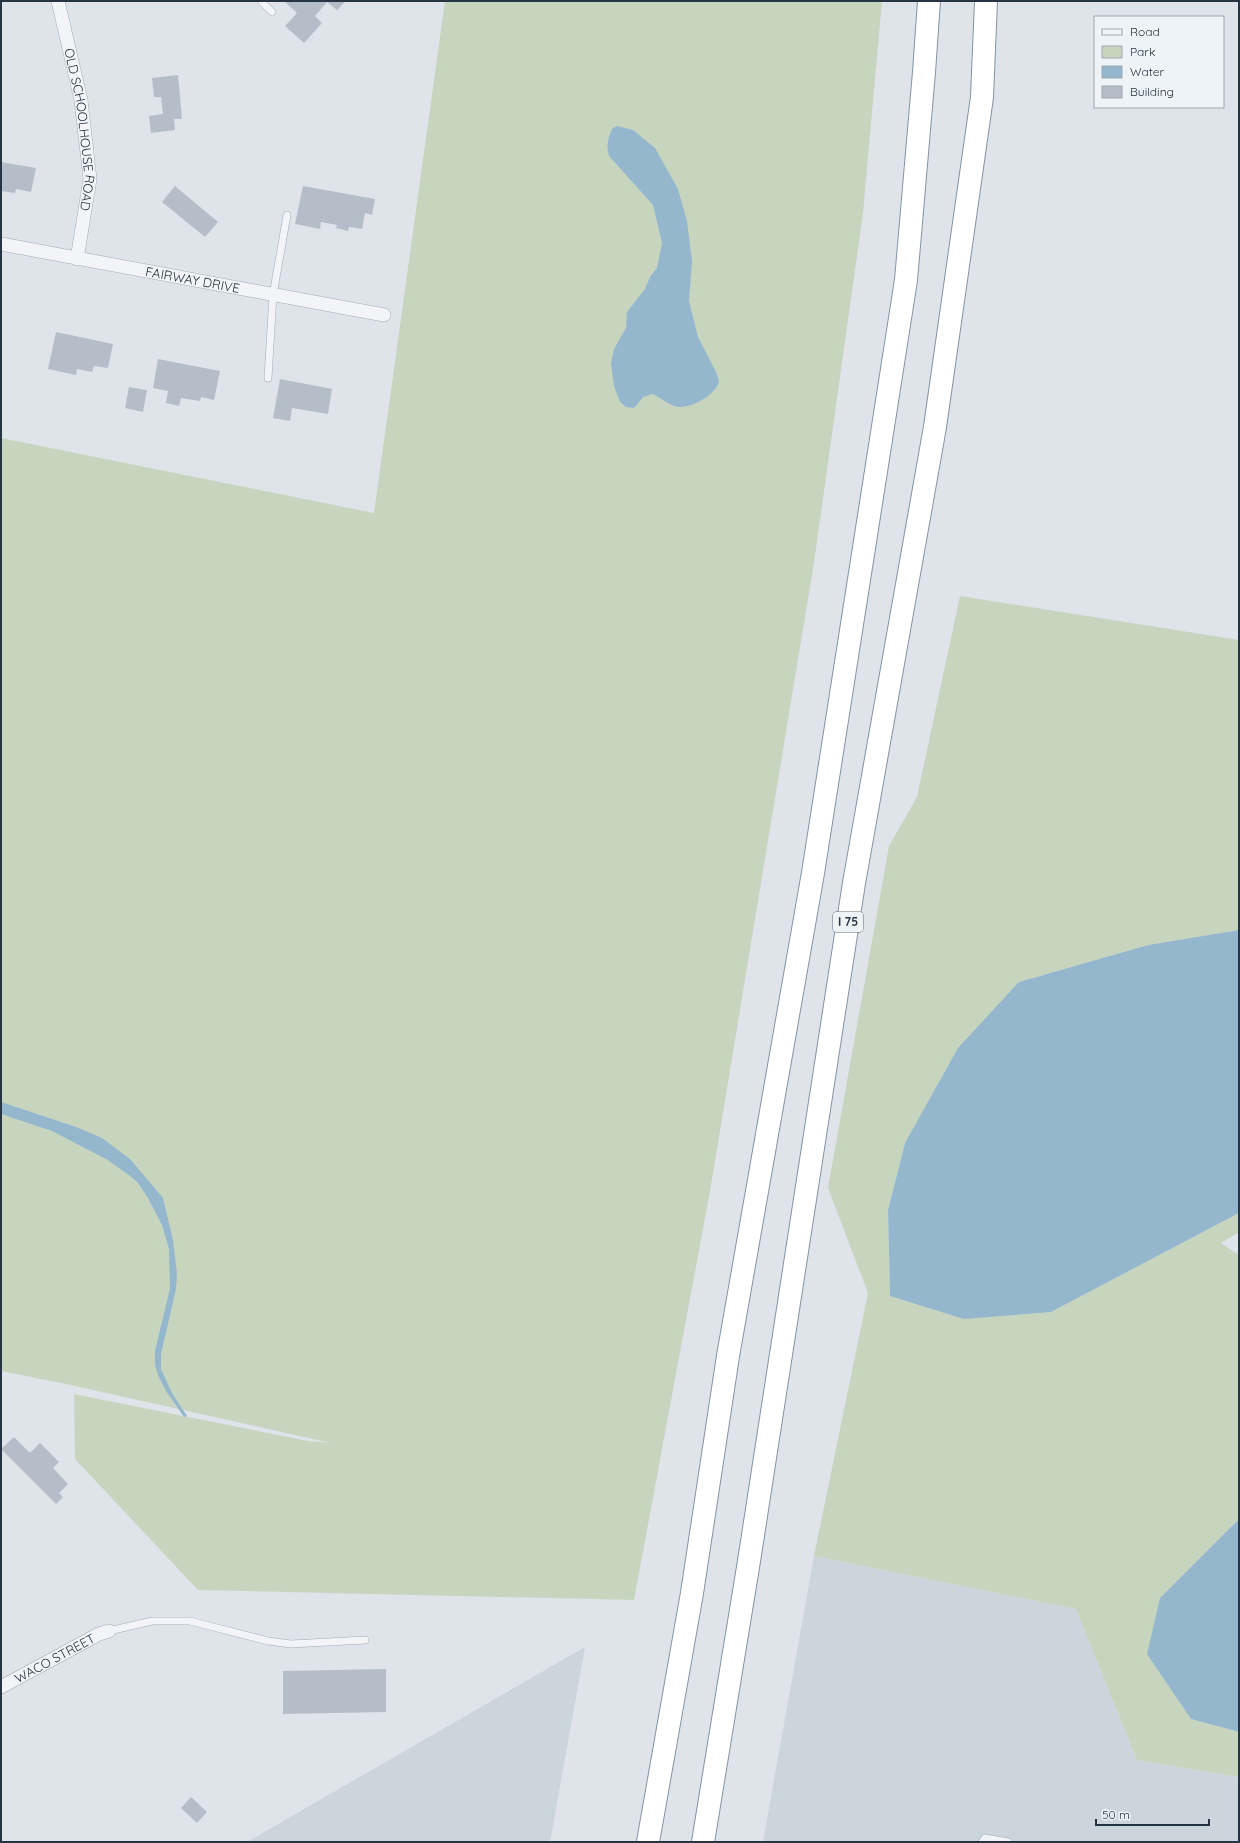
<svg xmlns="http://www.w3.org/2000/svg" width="1240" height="1843" font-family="Quicksand,sans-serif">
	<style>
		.built { fill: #ccd4dc }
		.green { fill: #c7d5bf }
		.water { fill: #95b7ce }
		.building { fill: #b5bec8 }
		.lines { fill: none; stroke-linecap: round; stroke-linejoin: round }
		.lane-casing { stroke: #a3acb5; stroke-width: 8 }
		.street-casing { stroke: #a3acb5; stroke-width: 14 }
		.highway-casing { stroke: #8493a2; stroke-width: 24 }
		.lane { stroke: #f2f4f7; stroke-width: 7 }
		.street { stroke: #f2f4f7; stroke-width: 13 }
		.highway { stroke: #fff; stroke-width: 22 }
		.labels { text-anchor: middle; stroke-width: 4; stroke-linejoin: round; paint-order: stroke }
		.shield { fill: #eef3f7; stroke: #626d79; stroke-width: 1 }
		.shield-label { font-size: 12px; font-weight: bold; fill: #263443 }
		.street-label { font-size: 13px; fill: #263443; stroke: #eef3f7 }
	</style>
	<rect width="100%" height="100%" fill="#dee4ea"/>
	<!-- built -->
	<path class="built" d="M814 1556 1076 1609 1137 1760 1239 1777V1842H763Z
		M585 1647 550 1842H247Z"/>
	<!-- green -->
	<path class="green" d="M445 1H882L863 213 814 563 710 1191 634 1600 198 1590 75 1459 74 1394 308 1441 331 1443 66 1384 1 1371V438L374 513Z
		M960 596 1239 640V930L1148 945 1019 982 905 1143 888 1210 890 1296 1051 1312 1239 1213V1232L1221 1243 1239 1255V1519L1160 1598 1191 1719 1239 1732V1777L1137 1760 1076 1609 814 1556 868 1293 828 1188 889 846 917 797Z"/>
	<!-- water -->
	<path class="water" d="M617 126 633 130 655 148 678 189 687 221 692 261 689 301 698 337 716 372 719 381C716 395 692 408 678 407 670 406 661 398 653 394L643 397 636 406 633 408 626 407 620 402 614 386 611 364 614 349 626 328 627 312 645 289 650 277 657 268 662 243 653 205 609 156C606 146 608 138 612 129Z
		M1239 930V1213L1051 1312 964 1319 890 1296 888 1210 905 1143 958 1048 1019 982 1148 945Z
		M1 1102 76 1127 102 1138 130 1159 163 1198 173 1240 177 1274 176 1289 161 1354V1369L172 1393 187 1416 184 1417 166 1391 158 1375 155 1365V1351L170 1288 169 1249 162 1225 148 1198 138 1183 129 1175 106 1159 52 1131 1 1114Z
		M1239 1519V1732L1191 1719 1147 1654 1160 1598Z"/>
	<!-- building -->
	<path class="building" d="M284 1H346L337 10 327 2 315 16 322 23 304 43 285 26 297 13Z
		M178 75 182 119H174L175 130 151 133 149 116 163 114 161 97H154L152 78Z
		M1 162 36 168 31 192 16 189 15 193 1 191Z
		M175 186 218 222 205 237 162 202Z
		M303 186 375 199 372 215 365 213 362 229 349 227 348 231 336 228 337 225 321 222 320 229 295 224Z
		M56 332 113 344 108 368 94 366 92 372 77 369 76 375 48 369Z
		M158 359 220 371 214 400 201 397 200 401 181 398 179 406 166 403 168 391 153 388Z
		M280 379 332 389 328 414 292 408 290 421 273 418Z
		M129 387 147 390 143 412 125 408Z
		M14 1437 30 1453 40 1443 59 1462 53 1468 68 1484 59 1493 63 1497 56 1504 1 1449Z
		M386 1669V1712L283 1714V1671Z
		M191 1797 207 1812 197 1823 181 1808Z"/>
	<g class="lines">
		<!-- lane casing -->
		<g class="lane-casing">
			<path id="lane" d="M261 1 272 12
				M268 378 273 295 287 215
				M109 1631 152 1621H190L268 1641 291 1644 365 1640
				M982 1842 985 1838 1008 1842"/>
		</g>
		<!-- street casing -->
		<g class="street-casing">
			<g id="street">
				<path id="s1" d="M58 1 81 100 90 179 77 259"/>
				<path id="s2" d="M1 244 384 315"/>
				<path id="s3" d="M1 1687 99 1634 109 1631"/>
			</g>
		</g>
		<!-- highway casing -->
		<g class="highway-casing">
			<path id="highway" d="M648 1842 692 1593 728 1356 813 873 906 280 924 72 929 1
				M703 1842 749 1561 854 883 935 427 982 97 986 1"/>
		</g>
		<!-- lane -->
		<use href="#lane" class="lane"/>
		<!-- street -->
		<use href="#street" class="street"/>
		<!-- highway -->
		<use href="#highway" class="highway"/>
	</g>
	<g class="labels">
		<!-- shield labels -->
		<rect class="shield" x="833" y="912" width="30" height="20" rx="3"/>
		<g class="shield-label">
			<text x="848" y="926">I 75</text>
		</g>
		<!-- street labels -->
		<g class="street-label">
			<text dy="5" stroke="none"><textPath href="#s1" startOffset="131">OLD SCHOOLHOUSE ROAD</textPath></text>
			<text dy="5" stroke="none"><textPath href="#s2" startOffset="195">FAIRWAY DRIVE</textPath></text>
			<text dy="5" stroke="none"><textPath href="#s3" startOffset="61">WACO STREET</textPath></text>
		</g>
	</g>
	<!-- border -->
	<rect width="1240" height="1843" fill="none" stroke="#263443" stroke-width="4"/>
	<!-- legend -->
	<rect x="1094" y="16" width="130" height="92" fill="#eef3f7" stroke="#9ea7af"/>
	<rect x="1102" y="29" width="20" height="6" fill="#f2f4f7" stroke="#9ea7af"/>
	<text x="1130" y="36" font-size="12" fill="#263443">Road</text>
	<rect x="1102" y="46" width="20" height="12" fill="#c7d5bf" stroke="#9ea7af"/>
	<text x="1130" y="56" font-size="12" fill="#263443">Park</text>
	<rect x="1102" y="66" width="20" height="12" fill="#95b7ce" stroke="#9ea7af"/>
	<text x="1130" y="76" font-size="12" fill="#263443">Water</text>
	<rect x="1102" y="86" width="20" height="12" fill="#b5bec8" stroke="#9ea7af"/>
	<text x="1130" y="96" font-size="12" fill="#263443">Building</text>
	<!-- scale -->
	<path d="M1096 1819v6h113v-6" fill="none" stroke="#263443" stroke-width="2"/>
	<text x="1102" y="1819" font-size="12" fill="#263443" stroke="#eef3f7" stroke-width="3" paint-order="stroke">50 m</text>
</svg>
